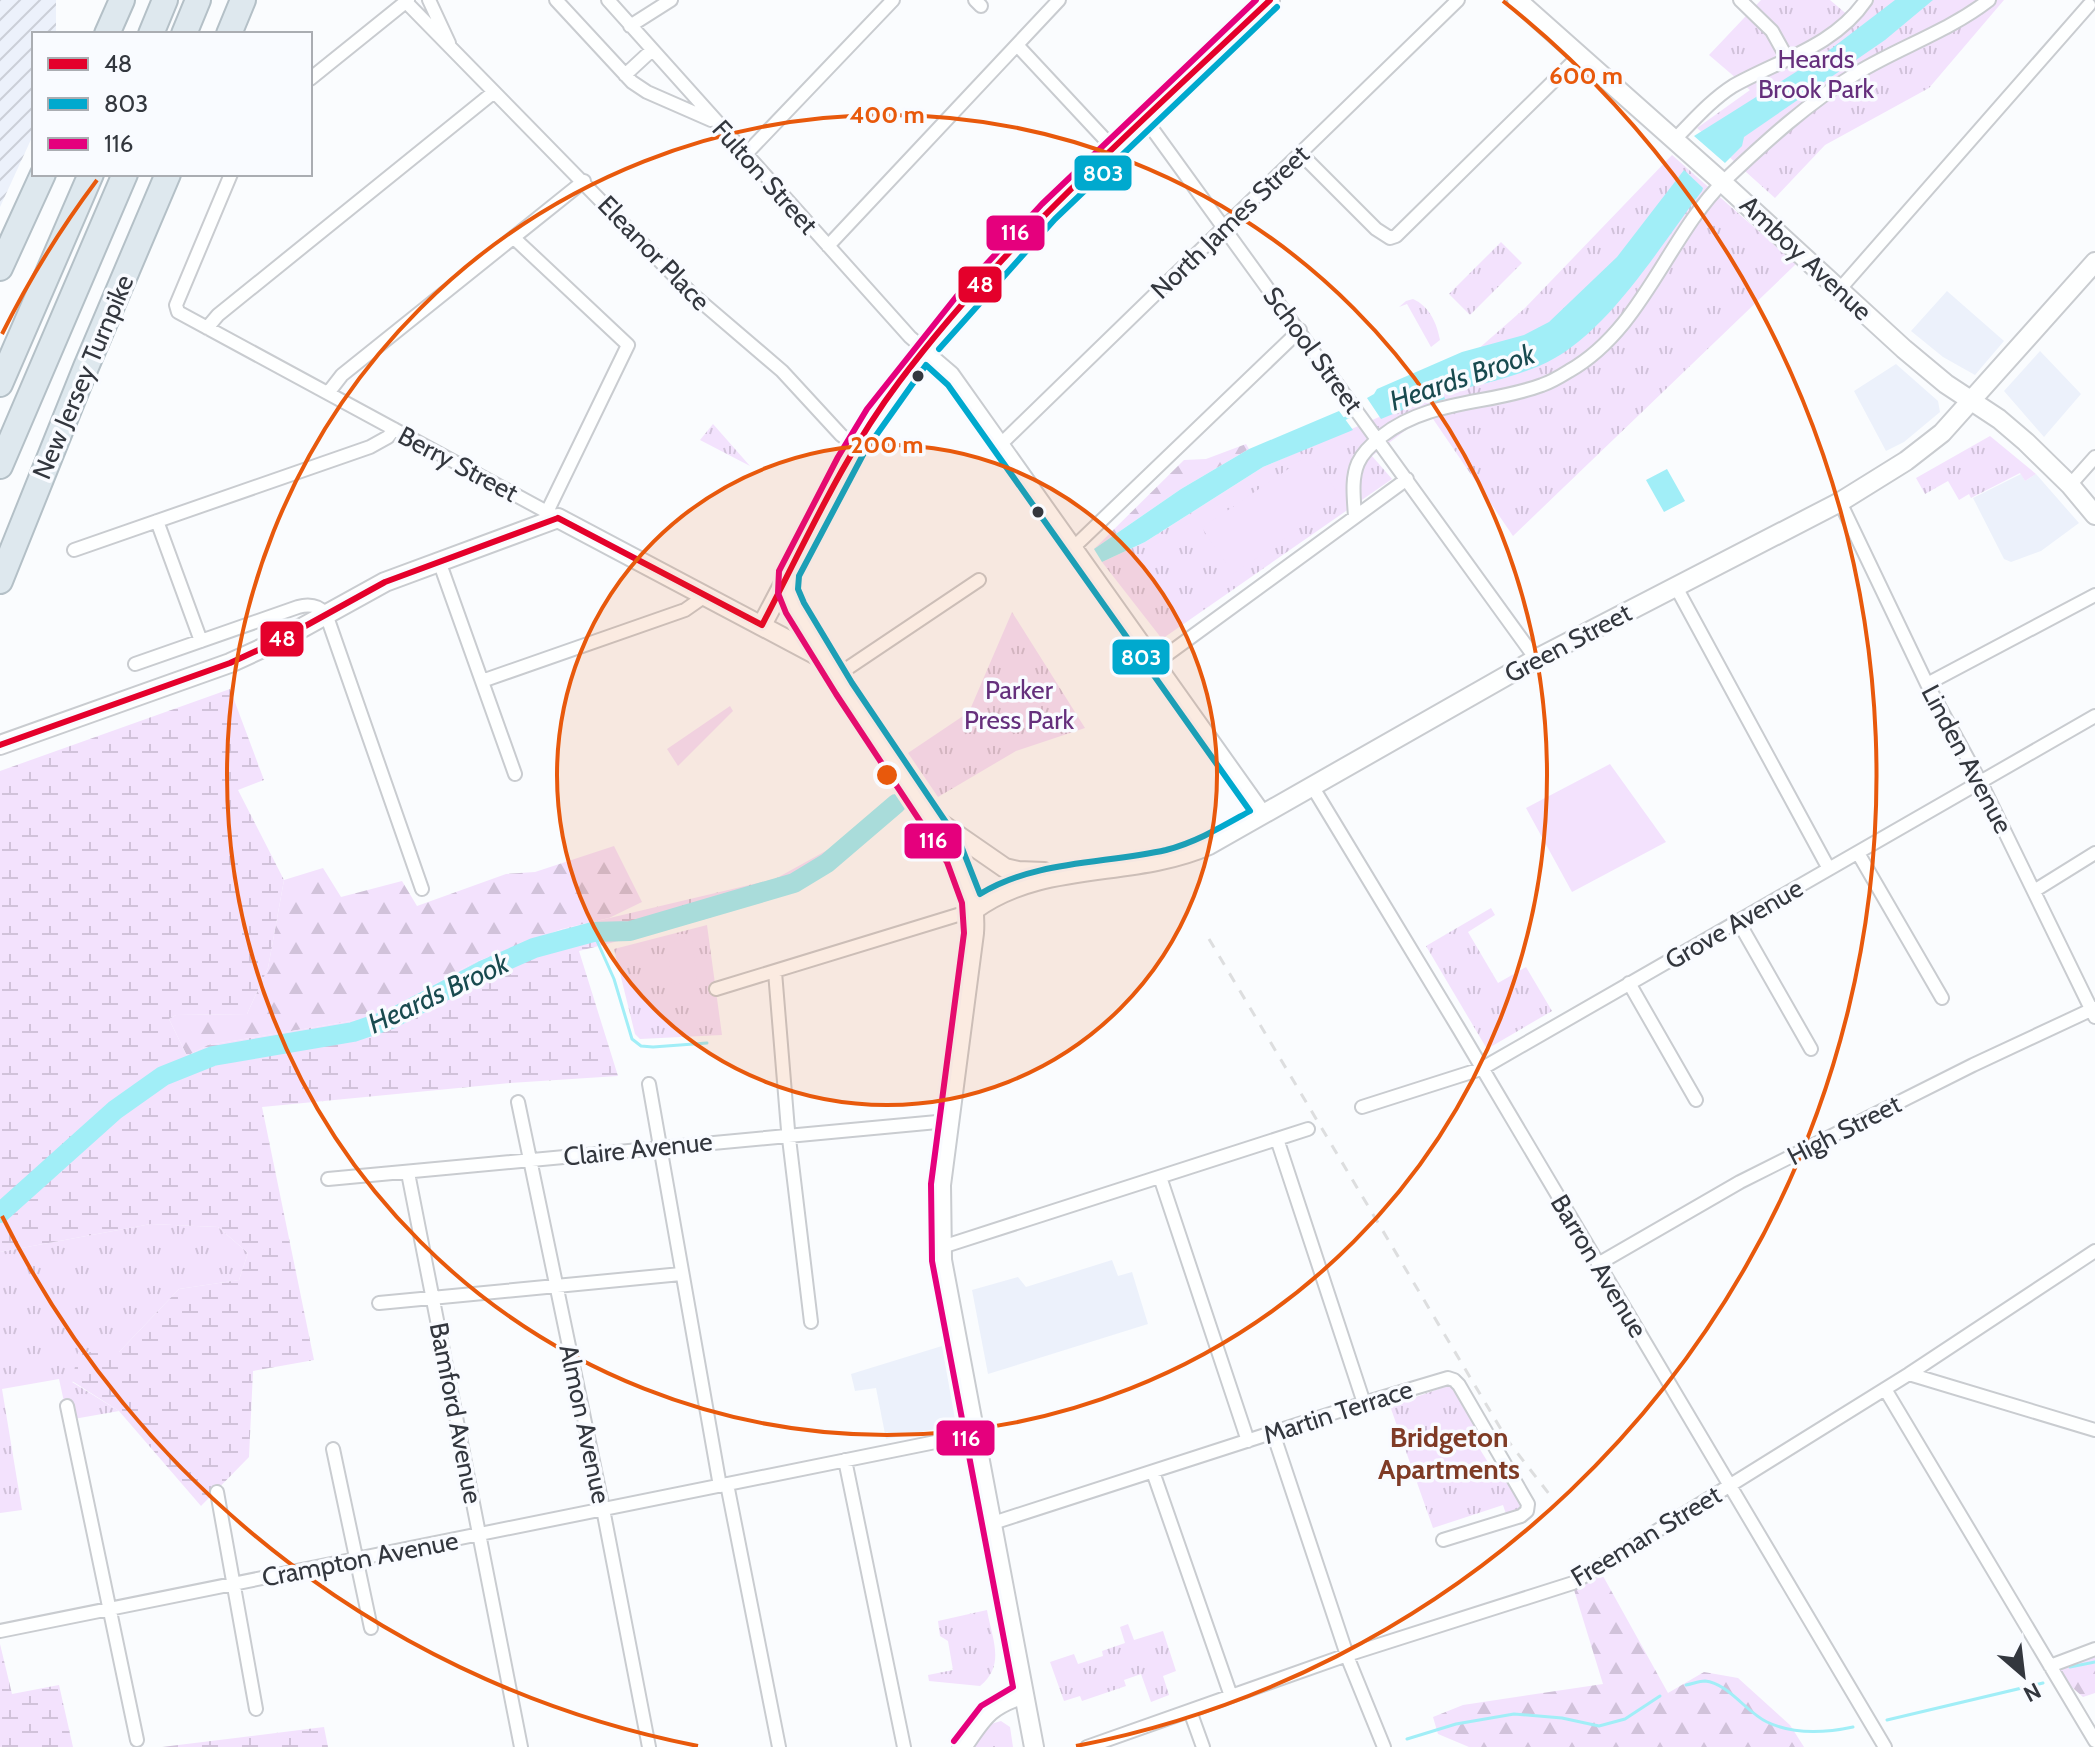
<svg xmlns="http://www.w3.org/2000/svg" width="2095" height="1747" font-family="Cabin,sans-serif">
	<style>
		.built { fill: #ecf1fb }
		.industrial { fill: url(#industrial-furrows) }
		.grass { fill: url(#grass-tufts) }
		.forest { fill: url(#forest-firs) }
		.wetland { fill: url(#wetland-marsh) }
		.garden { fill: #f3e2fd }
		.water { fill: #a1eef7 }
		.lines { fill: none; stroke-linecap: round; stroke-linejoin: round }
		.stream { stroke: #a1eef7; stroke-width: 3 }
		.river { stroke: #a1eef7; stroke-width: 20 }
		.street-casing { stroke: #c9ccd0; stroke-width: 16 }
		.secondary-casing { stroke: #c9ccd0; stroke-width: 22 }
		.highway-casing { stroke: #b4c0c7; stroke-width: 28 }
		.street { stroke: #feffff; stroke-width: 12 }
		.secondary { stroke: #feffff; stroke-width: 18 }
		.highway { stroke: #dee8ee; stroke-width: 24 }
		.rail { stroke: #dddedf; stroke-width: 3; stroke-dasharray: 10 10; stroke-linecap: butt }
		.bus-1-casing { stroke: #f9fbff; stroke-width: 12 }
		.bus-2-casing { stroke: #f9fbff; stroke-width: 12 }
		.bus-3-casing { stroke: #f9fbff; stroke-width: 12 }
		.bus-1 { stroke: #e4002b; stroke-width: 6 }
		.bus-2 { stroke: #00a9ce; stroke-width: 6 }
		.bus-3 { stroke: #e5007d; stroke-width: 6 }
		.ring { fill: none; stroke: #e8590c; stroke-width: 4 }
		.bus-dot { fill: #33373e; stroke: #f9fbff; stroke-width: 3 }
		.labels { text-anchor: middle; stroke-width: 7; stroke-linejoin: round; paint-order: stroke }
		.park-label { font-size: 26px; fill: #652f7c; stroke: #f9fbff }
		.street-label { font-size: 26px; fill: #33373e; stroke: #f9fbff }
		.water-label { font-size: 28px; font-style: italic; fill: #184a4f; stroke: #f9fbff }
		.neighbourhood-label { font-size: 28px; font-weight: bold; fill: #7f3b26; stroke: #f9fbff }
		.centre { fill: #e8590c; stroke: #f9fbff; stroke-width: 4 }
		.ring-label { font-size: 24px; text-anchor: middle; font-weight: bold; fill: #e8590c; stroke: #f9fbff; stroke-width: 7; stroke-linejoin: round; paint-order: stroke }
		.line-badge { stroke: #f9fbff; stroke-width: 3 }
		.badge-label { font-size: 22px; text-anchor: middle; font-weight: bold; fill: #fff }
	</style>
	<defs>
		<pattern id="industrial-furrows" width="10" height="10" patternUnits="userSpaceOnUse" patternTransform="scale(2)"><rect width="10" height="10" fill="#ecf1fb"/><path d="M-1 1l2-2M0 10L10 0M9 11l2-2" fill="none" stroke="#cbcfd8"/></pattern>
		<pattern id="grass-tufts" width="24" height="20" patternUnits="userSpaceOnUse" patternTransform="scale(2)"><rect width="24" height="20" fill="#f3e2fd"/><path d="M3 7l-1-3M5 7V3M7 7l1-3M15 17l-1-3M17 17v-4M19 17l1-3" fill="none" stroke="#d1c2da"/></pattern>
		<pattern id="forest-firs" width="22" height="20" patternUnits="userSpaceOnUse" patternTransform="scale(2)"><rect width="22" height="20" fill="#f3e2fd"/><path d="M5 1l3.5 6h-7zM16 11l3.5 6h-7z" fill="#d1c2da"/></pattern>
		<pattern id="wetland-marsh" width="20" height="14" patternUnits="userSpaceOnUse" patternTransform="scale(2)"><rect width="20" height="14" fill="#f3e2fd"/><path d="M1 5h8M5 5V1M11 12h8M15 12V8" fill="none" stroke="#d1c2da"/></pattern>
	</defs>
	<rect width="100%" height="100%" fill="#fafcfe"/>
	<!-- built -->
	<path class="built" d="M1947 291 2004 341 1975 375 1943 357 1911 331Z
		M2040 351 2081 394 2044 437 2004 391Z
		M1896 364 1938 401 1940 412 1904 442 1886 451 1854 391Z
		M2021 474 2025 481 2036 474 2079 523 2041 551 2011 562 2004 559 1973 498Z
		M1112 1260 1118 1276 1132 1272 1148 1324 988 1374 972 1290 1018 1277 1026 1287Z
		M942 1346 956 1425 886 1439 876 1388 855 1391 851 1374Z"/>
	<!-- industrial -->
	<path class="industrial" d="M0 0H56V34H34V133L0 207Z"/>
	<!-- grass -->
	<path class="grass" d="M1761 0H1830L1856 22 1874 0H2004L1929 88 1825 145 1775 198 1697 128 1750 90 1709 55Z
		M1672 155 1796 264 1513 536 1431 416 1411 426 1372 456 1392 479 1162 639 1102 562 1145 542 1263 467 1421 399 1525 308Z
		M1501 242 1522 263 1470 315 1449 294Z
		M1413 299C1429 306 1437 323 1440 340L1431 347 1407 304 1399 307 1406 301Z
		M713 424 750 466 700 440Z
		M1990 436 2036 474 2025 481 2020 473 1971 498 1969 494 1959 500 1948 481 1925 494 1916 478Z
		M1012 612 1085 728 1016 751 938 797 908 753 969 712Z
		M730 706 733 711 678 766 667 749Z
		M1491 908 1495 915 1468 932 1498 983 1526 967 1552 1011 1487 1049 1426 946Z
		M707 925 722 1035 640 1039 635 1034 614 949Z
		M151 1224 218 1227 248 1253 239 1280 179 1289 119 1352 72 1382 119 1411 68 1420 59 1379 2 1389 22 1510 0 1513V1252Z
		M1450 1385 1454 1386 1484 1438 1476 1443 1494 1472 1502 1468 1522 1502 1520 1509 1506 1514 1503 1505 1433 1528 1390 1406Z
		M987 1610C992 1639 1006 1665 980 1686L929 1681 928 1675 953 1670 948 1641 940 1636 938 1621Z
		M1128 1624 1134 1640 1163 1631 1176 1671 1163 1676 1169 1695 1151 1702 1141 1674 1124 1680 1126 1686 1082 1701 1080 1696 1064 1701 1050 1662 1074 1654 1078 1664 1103 1656 1102 1651 1125 1643 1120 1627Z
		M1001 1721 1010 1727 1013 1747H973L991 1724Z"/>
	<!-- forest -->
	<path class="forest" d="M1246 444 1249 449 1181 489 1094 549 1184 460 1206 459Z
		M614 846 642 902 609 918 562 929 473 963 375 1017 208 1045 187 1056 169 1019 176 1015 247 1014 268 968 284 880 323 868 341 897 402 881 417 906 506 874 535 872Z
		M1598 1567 1668 1693 1704 1672 1738 1678 1790 1725 1804 1747H1469L1438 1734 1433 1717 1463 1705 1603 1684 1571 1580Z
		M2095 1653V1693L2083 1697 2056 1673 2087 1654Z"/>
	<!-- wetland -->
	<path class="wetland" d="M230 689 264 780 238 790 284 880 268 968 247 1014 176 1015 169 1019 187 1056 208 1045 375 1017 473 963 563 929 775 879 831 848 891 797 900 812 816 879 709 918 579 951 618 1076 510 1083 262 1107 314 1360 253 1371 249 1457 201 1506 119 1411 72 1381 78 1352H119L179 1289 239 1280 248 1253 218 1227 151 1224 0 1252V771Z
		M0 1644 12 1694 59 1685 73 1747H0Z
		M324 1727 328 1747H162Z"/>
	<!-- garden -->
	<path class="garden" d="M1310 454 1339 495 1292 528 1294 532 1233 574 1202 528Z
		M1610 764 1666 842 1572 892 1526 808Z
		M692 939 697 981 672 985 667 943Z"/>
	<!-- water -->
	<path class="water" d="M1895 0H1933L1885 40 1744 137 1742 146 1725 163 1694 136 1823 55Z
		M1684 170 1703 188 1702 191C1659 247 1605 339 1539 366 1508 379 1475 386 1443 393L1445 399 1433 403 1429 399 1381 419 1367 398 1374 394 1377 389 1462 352 1524 335 1549 322 1617 257Z
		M1339 411 1353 430 1263 467 1145 542 1102 562 1094 549 1181 489 1249 449Z
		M1667 469 1685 501 1664 512 1646 480Z"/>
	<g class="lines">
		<!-- stream -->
		<path class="stream" d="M1341 420 1356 414
			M593 932 614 979 632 1039 641 1046 653 1047 707 1043
			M2070 1667 2095 1662
			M1686 1685C1692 1684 1699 1681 1705 1681 1728 1683 1747 1713 1767 1722 1794 1735 1825 1733 1853 1727
			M1887 1720 2043 1683
			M1407 1739 1456 1724 1514 1714 1562 1718 1599 1726 1625 1719 1660 1696"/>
		<!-- river -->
		<path class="river" d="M0 1213 115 1110 163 1076 213 1056 353 1032 391 1019 482 971 534 948 593 932 630 931 794 883 827 863 896 804"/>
		<!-- street casing -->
		<g class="street-casing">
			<path id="street" d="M429 0 449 43
				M556 0 632 82 647 92 711 120
				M608 0 910 337 952 373 1265 814
				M975 0 981 6
				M1740 0 1772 31 1787 58
				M406 2 692 294 782 371 841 435 856 446
				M630 26 671 0
				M1017 45 1114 149
				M625 75 652 50
				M310 79 408 0
				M1145 119 1536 659
				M1674 140C1693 121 1711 100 1733 86 1779 60 1835 46 1866 0
				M1300 153 1376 229 1390 238 1396 236 1579 56
				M745 155 893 0
				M231 174 176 305 178 312 558 518
				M514 238 628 345 547 512
				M828 246 1059 0
				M1839 290 2089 5
				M207 328 218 315 494 92
				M328 393 342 375 584 181
				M1002 443 1458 0
				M2070 485 2095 457
				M1840 502 1927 684 1981 783 2095 1017
				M1355 517C1354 499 1351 479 1358 463 1363 452 1373 443 1382 436 1429 399 1489 405 1542 385 1551 382 1561 376 1569 371 1643 329 1667 237 1725 180 1766 141 1809 102 1857 73 1900 47 1949 31 1989 0
				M157 521 201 641
				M1075 546 1300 330
				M74 550 370 447 388 437 394 429
				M439 561 515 774
				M1676 587 1829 869
				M1157 662 1407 479
				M135 664 298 607C309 604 318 605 326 614L422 889
				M836 676 979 580
				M482 681 685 610 705 596
				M1927 684 2095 595
				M1312 786 1459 1029 1885 1747
				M1858 853 1942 998
				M2034 891 2095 853
				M1738 921 1811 1049
				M775 972 788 1130 811 1322
				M1629 983 1696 1100
				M716 989 974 910
				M649 1084 720 1486
				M518 1102 603 1509 649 1747
				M1362 1107 1481 1069 2095 716
				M1277 1139 1364 1403
				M408 1173 521 1747
				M1160 1177 1248 1441
				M328 1179 948 1121
				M942 1247 1308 1129
				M1598 1264 1740 1182 1973 1065 2095 1008
				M379 1303 681 1274
				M1909 1374 2095 1251
				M1885 1389 2095 1741
				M67 1406 137 1740
				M1273 1433 1349 1661 1384 1747
				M333 1449 371 1628
				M845 1460 904 1747
				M1153 1472 1231 1696
				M727 1484 779 1747
				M217 1492 256 1709
				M993 1523 1364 1403 1448 1378 1454 1380 1459 1385 1528 1504 1527 1511 1521 1516 1443 1540
				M0 1631 975 1434
				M2050 1666 2095 1649
				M1190 1711 1203 1747
				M1087 1747 1347 1655 1573 1583 1909 1374 2095 1430"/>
		</g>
		<!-- secondary casing -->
		<g class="secondary-casing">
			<path id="secondary" d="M1517 0 1723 183 1904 349 1946 384 1999 419 2026 442 2070 485 2095 515
				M789 573C784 600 804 623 817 645 842 686 868 725 895 764 929 814 979 869 974 933L941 1185 942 1260 1034 1747
				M762 625 856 446 898 383 964 303 1049 211 1270 0
				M0 745 230 663 280 640 385 582 558 518 824 659
				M940 823 1005 868 1018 871 1044 872
				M974 910C1043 859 1133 879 1209 845L1536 659 1840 502 1906 461 1942 433 2095 262
				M962 1747C983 1717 987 1706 1024 1694"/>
		</g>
		<!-- highway casing -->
		<g class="highway-casing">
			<path id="highway" d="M107 34 122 0
				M151 34 165 0
				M184 34 198 0
				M229 34 243 0
				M0 268 43 174
				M0 384 91 174
				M0 466 125 174
				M0 581 86 367 168 174"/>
		</g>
		<!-- street -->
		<use href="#street" class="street"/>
		<!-- secondary -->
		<use href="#secondary" class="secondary"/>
		<!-- highway -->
		<use href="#highway" class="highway"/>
		<!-- rail -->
		<path class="rail" d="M1209 939 1508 1441 1553 1499"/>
		<!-- bus-1 casing -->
		<g class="bus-1-casing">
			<path id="bus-1" d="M558 518 762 625
				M762 625C805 543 843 456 899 382 1006 240 1142 122 1270 0
				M0 745 230 663 280 640 385 582 558 518"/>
		</g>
		<!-- bus-2 casing -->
		<g class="bus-2-casing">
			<path id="bus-2" d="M939 349 1055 219 1277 7
				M926 365 948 385 1250 811C1223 826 1197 842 1166 850 1104 864 1036 860 980 894L960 843 852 683 804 603 798 589 799 576 865 451Z"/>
		</g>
		<!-- bus-3 casing -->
		<g class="bus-3-casing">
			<path id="bus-3" d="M954 1741 981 1706 1013 1687 932 1261 931 1184 964 933 962 903 947 862 836 694 786 613 778 593 779 571 838 457 867 409 956 297 1042 204 1256 0"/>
		</g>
		<!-- bus-1 -->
		<use href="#bus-1" class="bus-1"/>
		<!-- bus-2 -->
		<use href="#bus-2" class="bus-2"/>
		<!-- bus-3 -->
		<use href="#bus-3" class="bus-3"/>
	</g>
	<!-- distance rings -->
	<circle cx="887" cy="775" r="330" fill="#e8590c" fill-opacity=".12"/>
	<g class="ring">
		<circle cx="887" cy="775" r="330"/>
		<circle cx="887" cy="775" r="660"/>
		<path d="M698 1746A989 989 0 0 1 2 1216M2 334A989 989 0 0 1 97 180M1503 1A989 989 0 0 1 1076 1746"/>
	</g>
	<!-- markers -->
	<g class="bus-dot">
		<circle cx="918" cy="376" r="7"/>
		<circle cx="1038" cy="512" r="7"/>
	</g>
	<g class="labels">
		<!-- park labels -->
		<g class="park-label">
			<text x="1816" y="68">Heards<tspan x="1816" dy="30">Brook Park</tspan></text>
			<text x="1019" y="699">Parker<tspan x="1019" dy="30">Press Park</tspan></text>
		</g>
		<!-- street labels -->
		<g class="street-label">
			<text transform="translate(765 177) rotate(48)" y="9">Fulton Street</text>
			<text transform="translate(1230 222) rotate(-44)" y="9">North James Street</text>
			<text transform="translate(654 253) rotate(46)" y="9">Eleanor Place</text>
			<text transform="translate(1806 258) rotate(43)" y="9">Amboy Avenue</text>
			<text transform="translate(1313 350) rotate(54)" y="9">School Street</text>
			<text transform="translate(83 377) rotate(-67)" y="9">New Jersey Turnpike</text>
			<text transform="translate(458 464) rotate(28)" y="9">Berry Street</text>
			<text transform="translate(1568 643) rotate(-28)" y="9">Green Street</text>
			<text transform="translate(1967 759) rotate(62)" y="9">Linden Avenue</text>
			<text transform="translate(1734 924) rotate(-30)" y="9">Grove Avenue</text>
			<text transform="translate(1844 1130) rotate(-27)" y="9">High Street</text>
			<text transform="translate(638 1149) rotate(-6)" y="9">Claire Avenue</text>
			<text transform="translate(1599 1266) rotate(59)" y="9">Barron Avenue</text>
			<text transform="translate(1338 1412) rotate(-18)" y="9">Martin Terrace</text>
			<text transform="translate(456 1413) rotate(79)" y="9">Bamford Avenue</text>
			<text transform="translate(585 1424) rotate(78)" y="9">Almon Avenue</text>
			<text transform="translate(1646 1536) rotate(-31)" y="9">Freeman Street</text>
			<text transform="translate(360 1559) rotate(-11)" y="9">Crampton Avenue</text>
		</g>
		<!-- water labels -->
		<g class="water-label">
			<text transform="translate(1462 377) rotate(-19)" y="10">Heards Brook</text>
			<text transform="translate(438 993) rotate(-25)" y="10">Heards Brook</text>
		</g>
		<!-- neighbourhood labels -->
		<g class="neighbourhood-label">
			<text x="1449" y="1447">Bridgeton<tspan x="1449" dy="32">Apartments</tspan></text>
		</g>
	</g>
	<circle cx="887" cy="775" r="12" class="centre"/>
	<g class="ring-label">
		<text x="1586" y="84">600 m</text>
		<text x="887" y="123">400 m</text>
		<text x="887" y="453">200 m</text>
	</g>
	<g class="line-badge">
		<rect x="1073" y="154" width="60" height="38" rx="8" fill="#00a9ce"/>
		<rect x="985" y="214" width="61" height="38" rx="8" fill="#e5007d"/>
		<rect x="957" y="265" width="46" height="39" rx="8" fill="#e4002b"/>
		<rect x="259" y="620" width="46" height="38" rx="8" fill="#e4002b"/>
		<rect x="1111" y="638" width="60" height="38" rx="8" fill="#00a9ce"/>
		<rect x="903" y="822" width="60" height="38" rx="8" fill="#e5007d"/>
		<rect x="935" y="1419" width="61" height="38" rx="8" fill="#e5007d"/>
	</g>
	<g class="badge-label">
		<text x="1103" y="181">803</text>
		<text x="1015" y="240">116</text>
		<text x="980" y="292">48</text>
		<text x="282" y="646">48</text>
		<text x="1141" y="665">803</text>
		<text x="933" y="848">116</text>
		<text x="966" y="1446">116</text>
	</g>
	<!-- legend -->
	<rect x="32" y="32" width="280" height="144" fill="#f9fbff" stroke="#aaadb2" stroke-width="2"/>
	<rect x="48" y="58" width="40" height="12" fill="#e4002b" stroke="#aaadb2" stroke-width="2"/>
	<text x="104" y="72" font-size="24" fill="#33373e">48</text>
	<rect x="48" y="98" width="40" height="12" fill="#00a9ce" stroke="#aaadb2" stroke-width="2"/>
	<text x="104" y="112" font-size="24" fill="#33373e">803</text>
	<rect x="48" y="138" width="40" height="12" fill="#e5007d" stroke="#aaadb2" stroke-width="2"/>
	<text x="104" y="152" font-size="24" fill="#33373e">116</text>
	<!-- north arrow -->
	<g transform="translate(2023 1675) rotate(152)" stroke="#f9fbff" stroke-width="6" paint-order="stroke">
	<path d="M0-6L14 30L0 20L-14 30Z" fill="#33373e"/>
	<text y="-12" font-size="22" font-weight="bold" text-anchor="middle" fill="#33373e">N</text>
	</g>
</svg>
